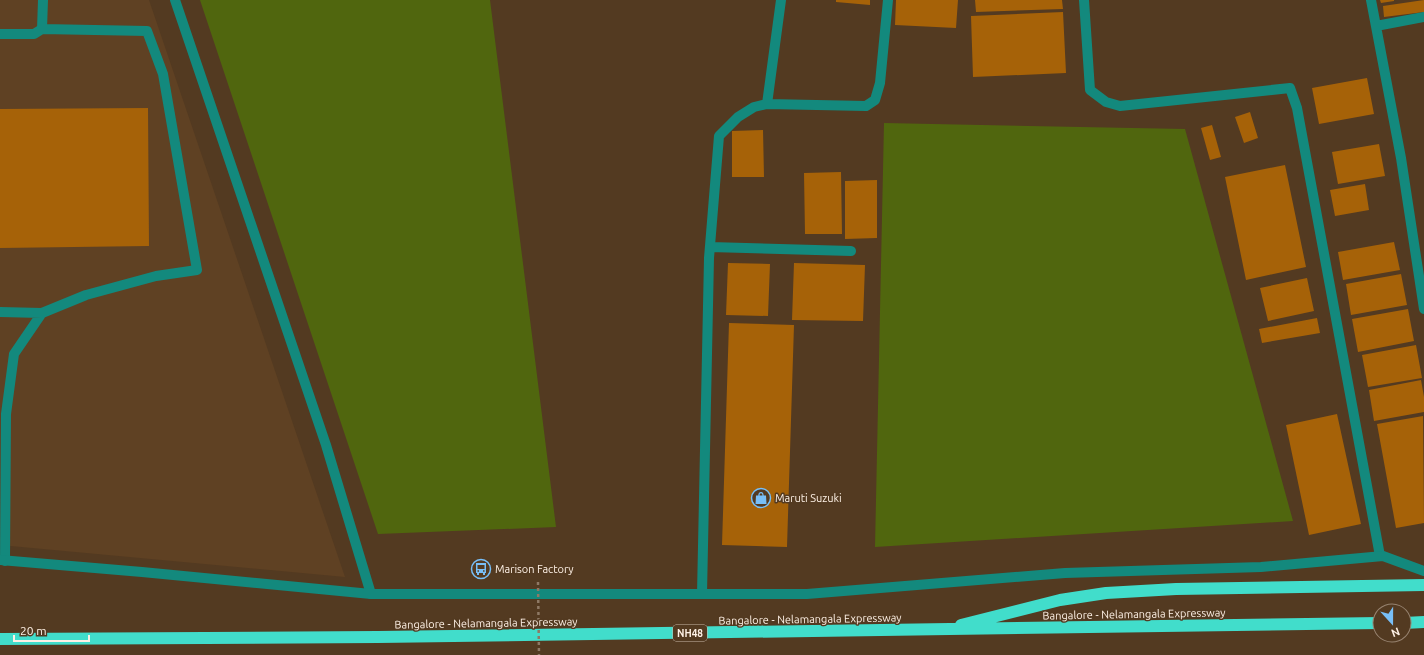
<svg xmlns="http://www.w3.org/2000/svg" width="1424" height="655" font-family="Ubuntu,sans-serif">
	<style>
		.built { fill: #5f4123 }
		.green { fill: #50660e }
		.building { fill: #a66208 }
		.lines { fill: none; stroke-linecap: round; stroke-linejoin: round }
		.service { stroke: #13897d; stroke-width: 10 }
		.minor { stroke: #13897d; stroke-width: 10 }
		.tertiary { stroke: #13897d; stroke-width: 10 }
		.motorway { stroke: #41ddcb; stroke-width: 12 }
		.path-bridge { stroke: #8e7965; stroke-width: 2.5; stroke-dasharray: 3 3; stroke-linecap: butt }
		.labels { text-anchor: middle; stroke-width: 3; stroke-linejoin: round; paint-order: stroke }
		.shield { fill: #533a21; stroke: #cbbaab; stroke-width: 1 }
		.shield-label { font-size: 10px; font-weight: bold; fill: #fef1e6 }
		.poi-label { font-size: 11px; fill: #fef1e6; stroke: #533a21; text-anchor: start }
		.street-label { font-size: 11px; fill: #fef1e6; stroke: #533a21 }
	</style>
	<rect width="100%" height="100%" fill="#533a21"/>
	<!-- built -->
	<path class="built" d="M0 0H149L345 577 0 545Z"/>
	<!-- green -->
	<path class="green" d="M200 0H490L556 527 378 534Z
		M884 123 1185 129 1293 521 875 547Z"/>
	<!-- building -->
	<path class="building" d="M836 0H870V5L836 2Z
		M896 0H958L956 28 895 25Z
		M975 0H1062L1063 9 976 12Z
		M1380 0H1394V1L1381 3Z
		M1424 0V12L1384 17 1383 6Z
		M1063 12 1066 73 973 77 971 16Z
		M1367 78 1374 114 1319 124 1312 88Z
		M148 108 149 246 0 248V109Z
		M1250 112 1258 138 1244 143 1235 117Z
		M1212 125 1221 157 1210 160 1201 128Z
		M763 130 764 177H732V131Z
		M1379 144 1385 176 1338 184 1332 152Z
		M1285 165 1306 267 1246 280 1225 177Z
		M841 172 842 234H805L804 173Z
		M877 180V238L845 239V181Z
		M1365 184 1369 210 1335 216 1330 190Z
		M1394 242 1400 270 1343 280 1338 252Z
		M728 263 770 264 768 316 726 315Z
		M794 263 865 265 863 321 792 320Z
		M1401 274 1407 305 1351 315 1346 284Z
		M1307 278 1314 311 1268 321 1260 288Z
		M1408 309 1414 341 1358 352 1352 319Z
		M1317 318 1320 333 1262 343 1259 329Z
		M729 323 794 325 787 547 722 545Z
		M1416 345 1422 378 1368 387 1362 355Z
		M1421 380 1424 397V412L1374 421 1369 390Z
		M1337 414 1361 524 1309 535 1286 425Z
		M1423 416 1424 523 1396 528 1377 424Z"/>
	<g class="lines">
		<!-- service -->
		<path class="service" d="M0 34H34L42 29 43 0
			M0 312 42 313
			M5 561 6 414 14 354 42 313 86 295 156 276 197 270 163 74 147 31 42 29"/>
		<!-- minor -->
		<path class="minor" d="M175 0 326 445 371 594
			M1084 0 1090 90 1106 102 1120 106 1290 88 1297 108 1380 556
			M1371 0 1401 158 1424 309
			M1376 26 1424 17
			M767 104 781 0
			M710 247 851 251
			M702 594 709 258 719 136 738 117 754 107 767 104 866 106 875 100 880 83 888 0"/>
		<!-- tertiary -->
		<path class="tertiary" d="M0 560 142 572 371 594H807L1065 573 1261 567 1383 556 1424 571"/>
		<!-- motorway -->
		<path class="motorway" d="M1404 623 1424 622
			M961 625 1060 600 1106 593 1176 589 1424 585
			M0 639 378 637 1380 623"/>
		<!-- path-bridge -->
		<path class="path-bridge" d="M538 582 539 655"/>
	</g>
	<!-- icons -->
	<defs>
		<g id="shop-ring" transform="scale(1)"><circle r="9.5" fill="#533a21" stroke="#78bff7" stroke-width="1.5"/><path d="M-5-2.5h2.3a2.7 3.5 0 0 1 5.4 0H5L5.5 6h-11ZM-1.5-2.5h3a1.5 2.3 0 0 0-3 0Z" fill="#78bff7"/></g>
		<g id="bus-ring" transform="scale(1)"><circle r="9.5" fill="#533a21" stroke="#78bff7" stroke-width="1.5"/><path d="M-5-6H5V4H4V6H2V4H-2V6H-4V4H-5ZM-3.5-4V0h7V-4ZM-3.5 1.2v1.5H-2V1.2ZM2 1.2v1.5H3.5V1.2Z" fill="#78bff7"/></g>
	</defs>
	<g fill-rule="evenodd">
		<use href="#shop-ring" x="761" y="498"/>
		<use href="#bus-ring" x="481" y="569"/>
	</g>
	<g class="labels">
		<!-- shield labels -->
		<rect class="shield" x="673" y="625" width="34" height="16" rx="3"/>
		<g class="shield-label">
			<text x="690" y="637">NH48</text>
		</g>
		<!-- poi labels -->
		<g class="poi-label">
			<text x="775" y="502">Maruti Suzuki</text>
			<text x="495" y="573">Marison Factory</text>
		</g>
		<!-- street labels -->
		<g class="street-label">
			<text transform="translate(1134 614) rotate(-1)" y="4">Bangalore - Nelamangala Expressway</text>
			<text transform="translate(810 619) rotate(-1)" y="4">Bangalore - Nelamangala Expressway</text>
			<text transform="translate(486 623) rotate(-1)" y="4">Bangalore - Nelamangala Expressway</text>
		</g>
	</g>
	<!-- north arrow -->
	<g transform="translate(1392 623) rotate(159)"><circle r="19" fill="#533a21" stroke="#978370"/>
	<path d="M0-3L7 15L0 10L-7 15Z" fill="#78bff7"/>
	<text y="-6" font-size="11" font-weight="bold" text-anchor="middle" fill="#fef1e6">N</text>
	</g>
	<!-- scale -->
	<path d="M14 635v6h75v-6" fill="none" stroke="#fef1e6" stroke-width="2"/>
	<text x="20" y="635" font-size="12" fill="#fef1e6" stroke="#533a21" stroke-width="3" paint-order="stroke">20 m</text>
</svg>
